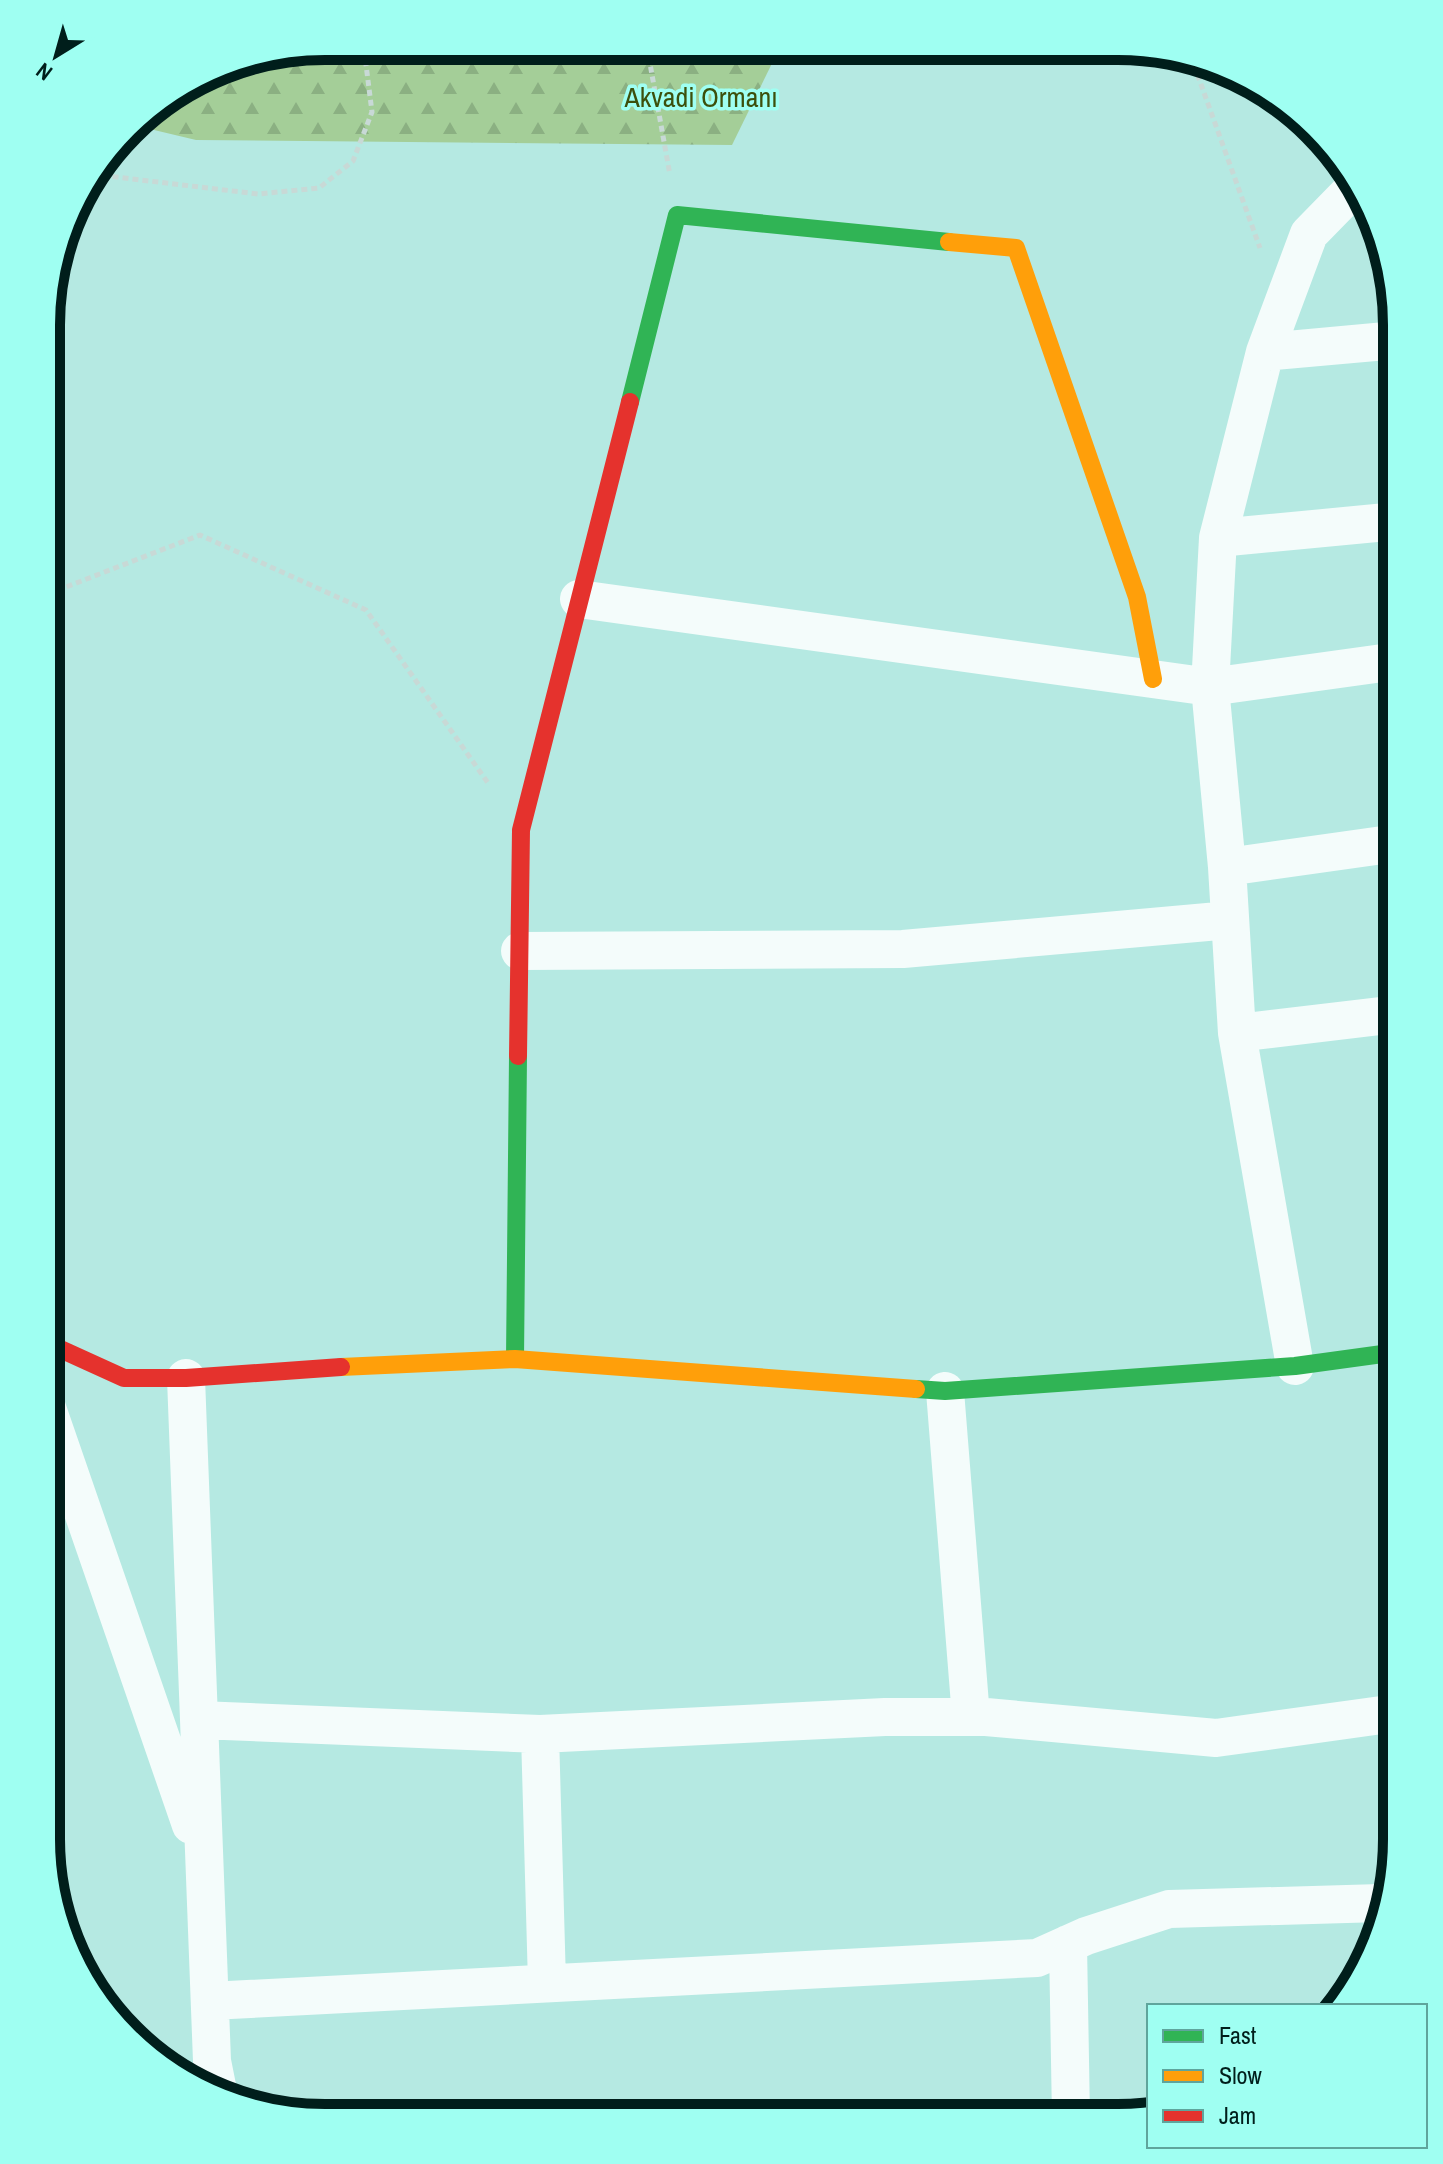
<svg xmlns="http://www.w3.org/2000/svg" width="1443" height="2164" font-family="'Archivo Narrow',sans-serif">
	<style>
		.forest { fill: url(#forest-firs) }
		.lines { fill: none; stroke-linecap: round; stroke-linejoin: round }
		.path { stroke: #c8d9d6; stroke-width: 5; stroke-dasharray: 6 4; stroke-linecap: butt }
		.street { stroke: #f4fcfb; stroke-width: 38 }
		.fast { stroke: #30b455; stroke-width: 18 }
		.slow { stroke: #ff9f0a; stroke-width: 18 }
		.jam { stroke: #e5322d; stroke-width: 18 }
		.labels { text-anchor: middle; stroke-width: 7; stroke-linejoin: round; paint-order: stroke }
		.park-label { font-size: 28px; fill: #3c500c; stroke: #9ffff2 }
		.rim { fill: none; stroke: #001e1b; stroke-width: 10 }
	</style>
	<defs>
		<pattern id="forest-firs" width="22" height="20" patternUnits="userSpaceOnUse" patternTransform="scale(2)"><rect width="22" height="20" fill="#a4ce98"/><path d="M5 1l3.5 6h-7zM16 11l3.5 6h-7z" fill="#8bb082"/></pattern>
	</defs>
	<rect width="100%" height="100%" fill="#b5e9e2"/>
	<!-- forest -->
	<path class="forest" d="M325 46 780 47 732 145 196 140 133 125 141 115 235 61Z"/>
	<g class="lines">
		<!-- path -->
		<path class="path" d="M647 47 670 175
			M1194 65 1260 248
			M97 169 99 175 258 194 319 188 353 161 372 112 364 49 355 46
			M48 594 200 535 366 610 488 783"/>
		<!-- street -->
		<path class="street" d="M1265 352 1397 340
			M1218 538 1397 521
			M579 599 1210 687 1397 661
			M1227 867 1397 843
			M520 951 903 949 1230 920
			M1237 1033 1397 1014
			M1295 1366 1237 1033 1227 867 1210 687 1218 538 1265 352 1309 234 1353 189
			M186 1378 212 2061 217 2086
			M945 1391 971 1717
			M47 1408 191 1825
			M199 1720 540 1734 885 1717H986L1216 1738 1396 1713
			M540 1734 547 1983
			M1068 1944 1071 2118
			M210 2001 1037 1958 1086 1936 1169 1909 1381 1903"/>
		<!-- fast -->
		<path class="fast" d="M630 402 677 215 949 242
			M515 1359 518 1056
			M916 1389 945 1391 1295 1366 1397 1352"/>
		<!-- slow -->
		<path class="slow" d="M949 242 1016 248 1137 597 1153 679
			M341 1367 515 1359 916 1389"/>
		<!-- jam -->
		<path class="jam" d="M518 1056 521 830 630 402
			M47 1343 124 1378H186L341 1367"/>
	</g>
	<g class="labels">
		<!-- park labels -->
		<g class="park-label">
			<text x="701" y="107">Akvadi Ormanı</text>
		</g>
	</g>
	<!-- crop -->
	<path d="M0 0H1443V2164H0ZM325 60H1118A265 265 0 0 1 1383 325V1839A265 265 0 0 1 1118 2104H325A265 265 0 0 1 60 1839V325A265 265 0 0 1 325 60Z" fill="#9ffff2" fill-rule="evenodd"/>
	<path class="rim" d="M325 60H1118A265 265 0 0 1 1383 325V1839A265 265 0 0 1 1118 2104H325A265 265 0 0 1 60 1839V325A265 265 0 0 1 325 60Z"/>
	<!-- legend -->
	<rect x="1147" y="2004" width="280" height="144" fill="#9ffff2" stroke="#5fa59c" stroke-width="2"/>
	<rect x="1163" y="2030" width="40" height="12" fill="#30b455" stroke="#5fa59c" stroke-width="2"/>
	<text x="1219" y="2044" font-size="24" fill="#001e1b">Fast</text>
	<rect x="1163" y="2070" width="40" height="12" fill="#ff9f0a" stroke="#5fa59c" stroke-width="2"/>
	<text x="1219" y="2084" font-size="24" fill="#001e1b">Slow</text>
	<rect x="1163" y="2110" width="40" height="12" fill="#e5322d" stroke="#5fa59c" stroke-width="2"/>
	<text x="1219" y="2124" font-size="24" fill="#001e1b">Jam</text>
	<!-- north arrow -->
	<g transform="translate(56 56) rotate(217)" stroke="#9ffff2" stroke-width="6" paint-order="stroke">
	<path d="M0-6L14 30L0 20L-14 30Z" fill="#001e1b"/>
	<text y="-12" font-size="22" font-weight="bold" text-anchor="middle" fill="#001e1b">N</text>
	</g>
</svg>
